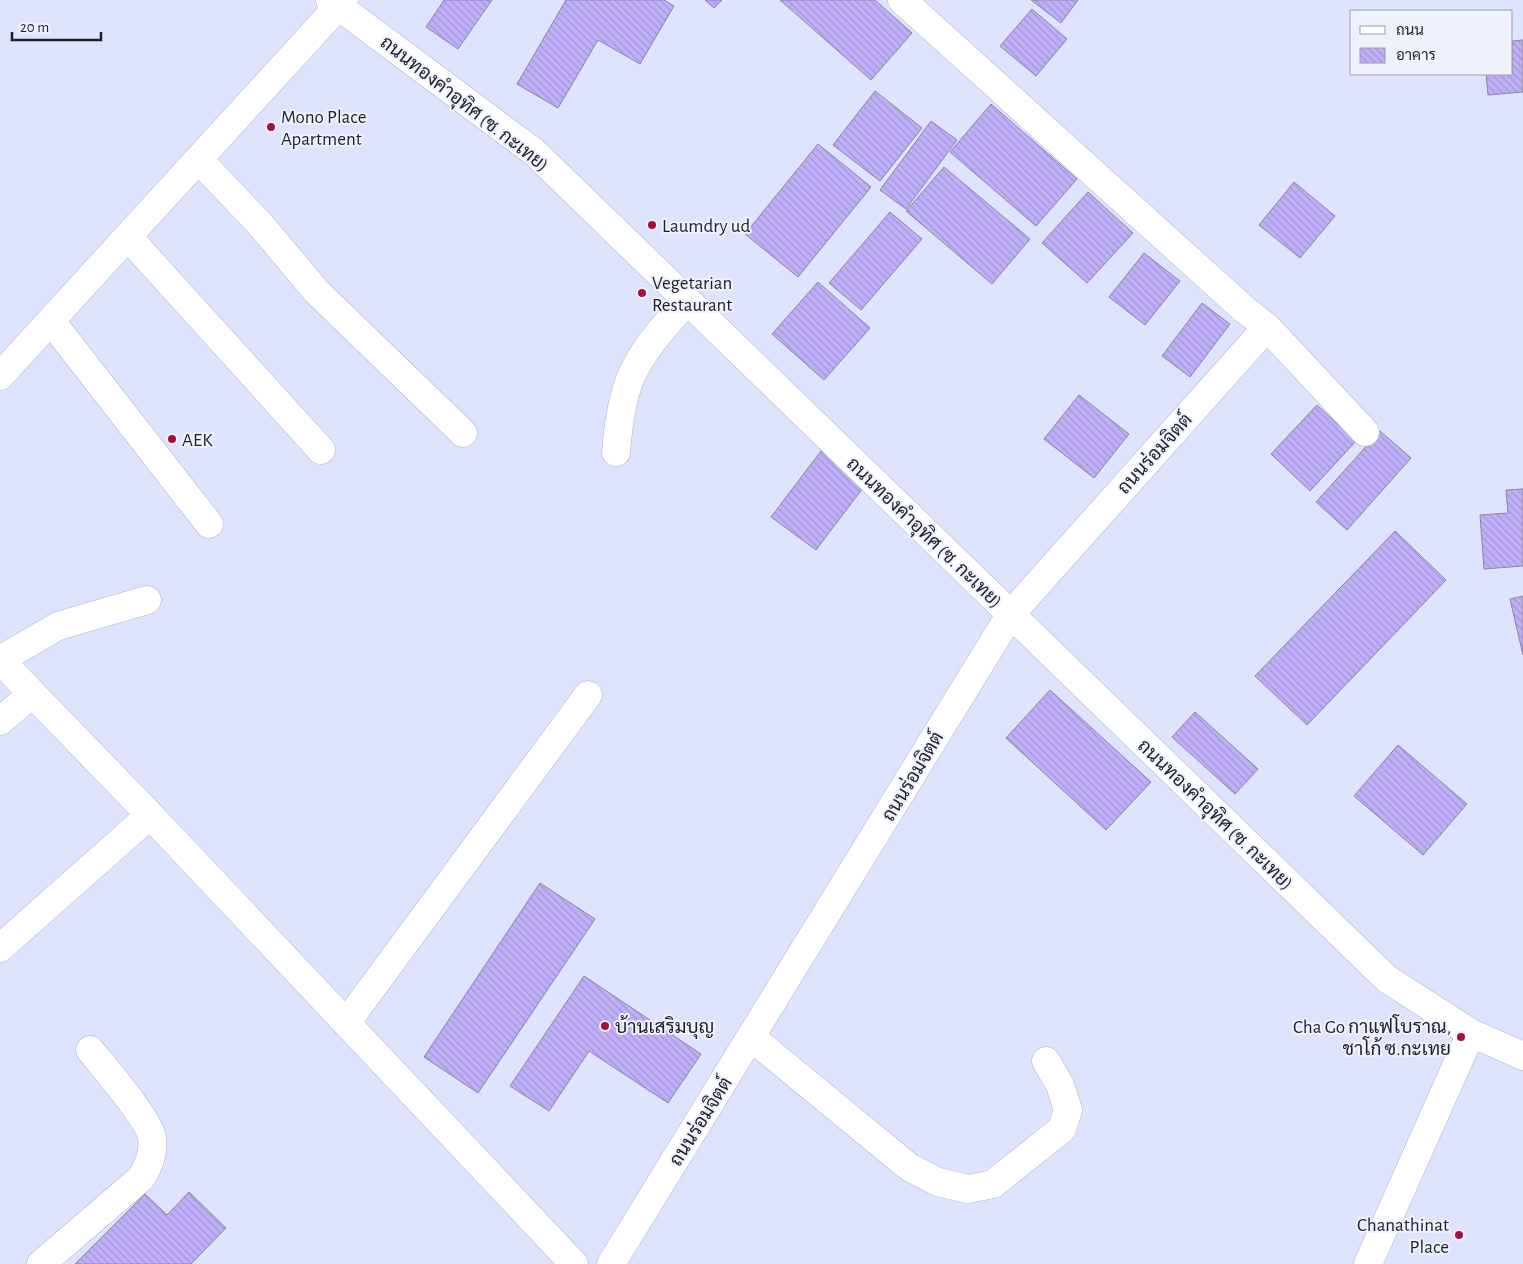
<svg xmlns="http://www.w3.org/2000/svg" width="1523" height="1264" font-family="'Alegreya Sans',Sarabun,sans-serif">
	<style>
		.building { fill: url(#building-back-hatch); stroke: #8c879f }
		.lines { fill: none; stroke-linecap: round; stroke-linejoin: round }
		.minor-casing { stroke: #adb4cc; stroke-width: 29 }
		.minor { stroke: #fff; stroke-width: 28 }
		.poi-dot { fill: #a70e3d; stroke: #eff2fc; stroke-width: 2 }
		.labels { text-anchor: middle; stroke-width: 4; stroke-linejoin: round; paint-order: stroke }
		.street-label { font-size: 19px; fill: #1e2029; stroke: #eff2fc }
		.poi-label { font-size: 19px; fill: #1e2029; stroke: #eff2fc; text-anchor: start }
	</style>
	<defs>
		<pattern id="building-back-hatch" width="6" height="6" patternUnits="userSpaceOnUse" patternTransform="scale(1.25)"><rect width="6" height="6" fill="#bfaff9"/><path d="M-1 5l2 2M0 0l6 6M5-1l2 2" fill="none" stroke="#a496d5"/></pattern>
	</defs>
	<rect width="100%" height="100%" fill="#dee4fe"/>
	<!-- building -->
	<path class="building" d="M444 0H492L458 49 426 27Z
		M566 0H664L674 6 640 64 598 40 558 108 517 84Z
		M705 0H722L714 8Z
		M780 0H875L912 33 871 80Z
		M1031 0H1078L1061 23Z
		M1032 9 1067 39 1036 76 1000 46Z
		M1523 40V92L1488 95 1486 74H1512V41Z
		M875 91 922 128 880 181 833 145Z
		M991 104 1077 179 1036 226 950 152Z
		M931 121 957 140 906 209 880 190Z
		M818 144 871 187 798 277 745 234Z
		M944 167 1030 239 992 284 906 211Z
		M1294 182 1335 216 1300 258 1259 225Z
		M1088 192 1133 233 1087 283 1042 243Z
		M890 212 922 239 861 310 829 283Z
		M1144 253 1180 281 1145 325 1109 297Z
		M818 282 870 328 824 380 772 334Z
		M1202 303 1230 324 1190 377 1162 356Z
		M1079 395 1129 434 1094 478 1044 439Z
		M1317 405 1356 441 1310 491 1271 454Z
		M1380 431 1411 458 1347 530 1316 502Z
		M821 451 866 484 816 550 771 517Z
		M1523 489V566L1484 569 1480 515 1508 513 1506 490Z
		M1395 531 1446 580 1307 725 1255 676Z
		M1523 596V655L1510 599Z
		M1050 690 1151 782 1106 830 1006 738Z
		M1195 712 1258 769 1235 794 1172 737Z
		M1398 745 1467 804 1423 855 1354 796Z
		M540 883 595 919 478 1093 424 1057Z
		M584 976 701 1054 668 1103 589 1051 549 1111 510 1086Z
		M189 1192 226 1228 191 1264H75L145 1194 167 1215Z"/>
	<g class="lines">
		<!-- minor casing -->
		<g class="minor-casing">
			<path id="minor" d="M330 0 534 152 1387 979 1471 1033 1523 1056
				M902 0 1245 310 1267 327 1365 432
				M199 160 260 224 316 291 463 433
				M128 237 321 450
				M51 321 209 524
				M0 376 344 0
				M616 452C618 428 621 402 630 379 642 350 666 324 687 301
				M0 660 150 815 574 1264
				M0 660 58 626 147 600
				M0 721 32 694
				M0 948 150 815
				M346 1023 588 695
				M752 1038 909 1167 938 1182 968 1189 993 1184 1062 1129 1068 1110 1060 1085 1046 1061
				M41 1264 141 1178C149 1166 154 1153 152 1138 150 1120 103 1066 90 1050
				M611 1264 1010 615 1267 327
				M1368 1264 1471 1033"/>
		</g>
		<!-- minor -->
		<use href="#minor" class="minor"/>
	</g>
	<!-- markers -->
	<g class="poi-dot">
		<circle cx="271" cy="127" r="5"/>
		<circle cx="652" cy="225" r="5"/>
		<circle cx="642" cy="293" r="5"/>
		<circle cx="172" cy="439" r="5"/>
		<circle cx="605" cy="1026" r="5"/>
		<circle cx="1461" cy="1037" r="5"/>
		<circle cx="1459" cy="1235" r="5"/>
	</g>
	<g class="labels">
		<!-- street labels -->
		<g class="street-label">
			<text transform="translate(465 103) rotate(38)" y="7">ถนนทองคำอุทิศ (ซ. กะเทย)</text>
			<text transform="translate(1154 453) rotate(-48)" y="7">ถนนร่อมจิตต์</text>
			<text transform="translate(925 532) rotate(44)" y="7">ถนนทองคำอุทิศ (ซ. กะเทย)</text>
			<text transform="translate(912 776) rotate(-59)" y="7">ถนนร่อมจิตต์</text>
			<text transform="translate(1216 814) rotate(44)" y="7">ถนนทองคำอุทิศ (ซ. กะเทย)</text>
			<text transform="translate(700 1121) rotate(-58)" y="7">ถนนร่อมจิตต์</text>
		</g>
		<!-- poi labels -->
		<g class="poi-label">
			<text x="281" y="123">Mono Place<tspan x="281" dy="22">Apartment</tspan></text>
			<text x="662" y="232">Laumdry ud</text>
			<text x="652" y="289">Vegetarian<tspan x="652" dy="22">Restaurant</tspan></text>
			<text x="182" y="446">AEK</text>
			<text x="615" y="1033">บ้านเสริมบุญ</text>
			<text x="1451" y="1033" text-anchor="end">Cha Go กาแฟโบราณ,<tspan x="1451" dy="22">ชาโก้ ซ.กะเทย</tspan></text>
			<text x="1449" y="1231" text-anchor="end">Chanathinat<tspan x="1449" dy="22">Place</tspan></text>
		</g>
	</g>
	<!-- legend -->
	<rect x="1350" y="10" width="162" height="65" fill="#eff2fc" stroke="#9b9ea8"/>
	<rect x="1360" y="26" width="25" height="8" fill="#ffffff" stroke="#9b9ea8"/>
	<text x="1396" y="35" font-size="15" fill="#1e2029">ถนน</text>
	<rect x="1360" y="48" width="25" height="15" fill="url(#building-back-hatch)" stroke="#9b9ea8"/>
	<text x="1396" y="60" font-size="15" fill="#1e2029">อาคาร</text>
	<!-- scale -->
	<path d="M12 32v8h89v-8" fill="none" stroke="#1e2029" stroke-width="2.5"/>
	<text x="20" y="32" font-size="15" fill="#1e2029" stroke="#eff2fc" stroke-width="4" paint-order="stroke">20 m</text>
</svg>
